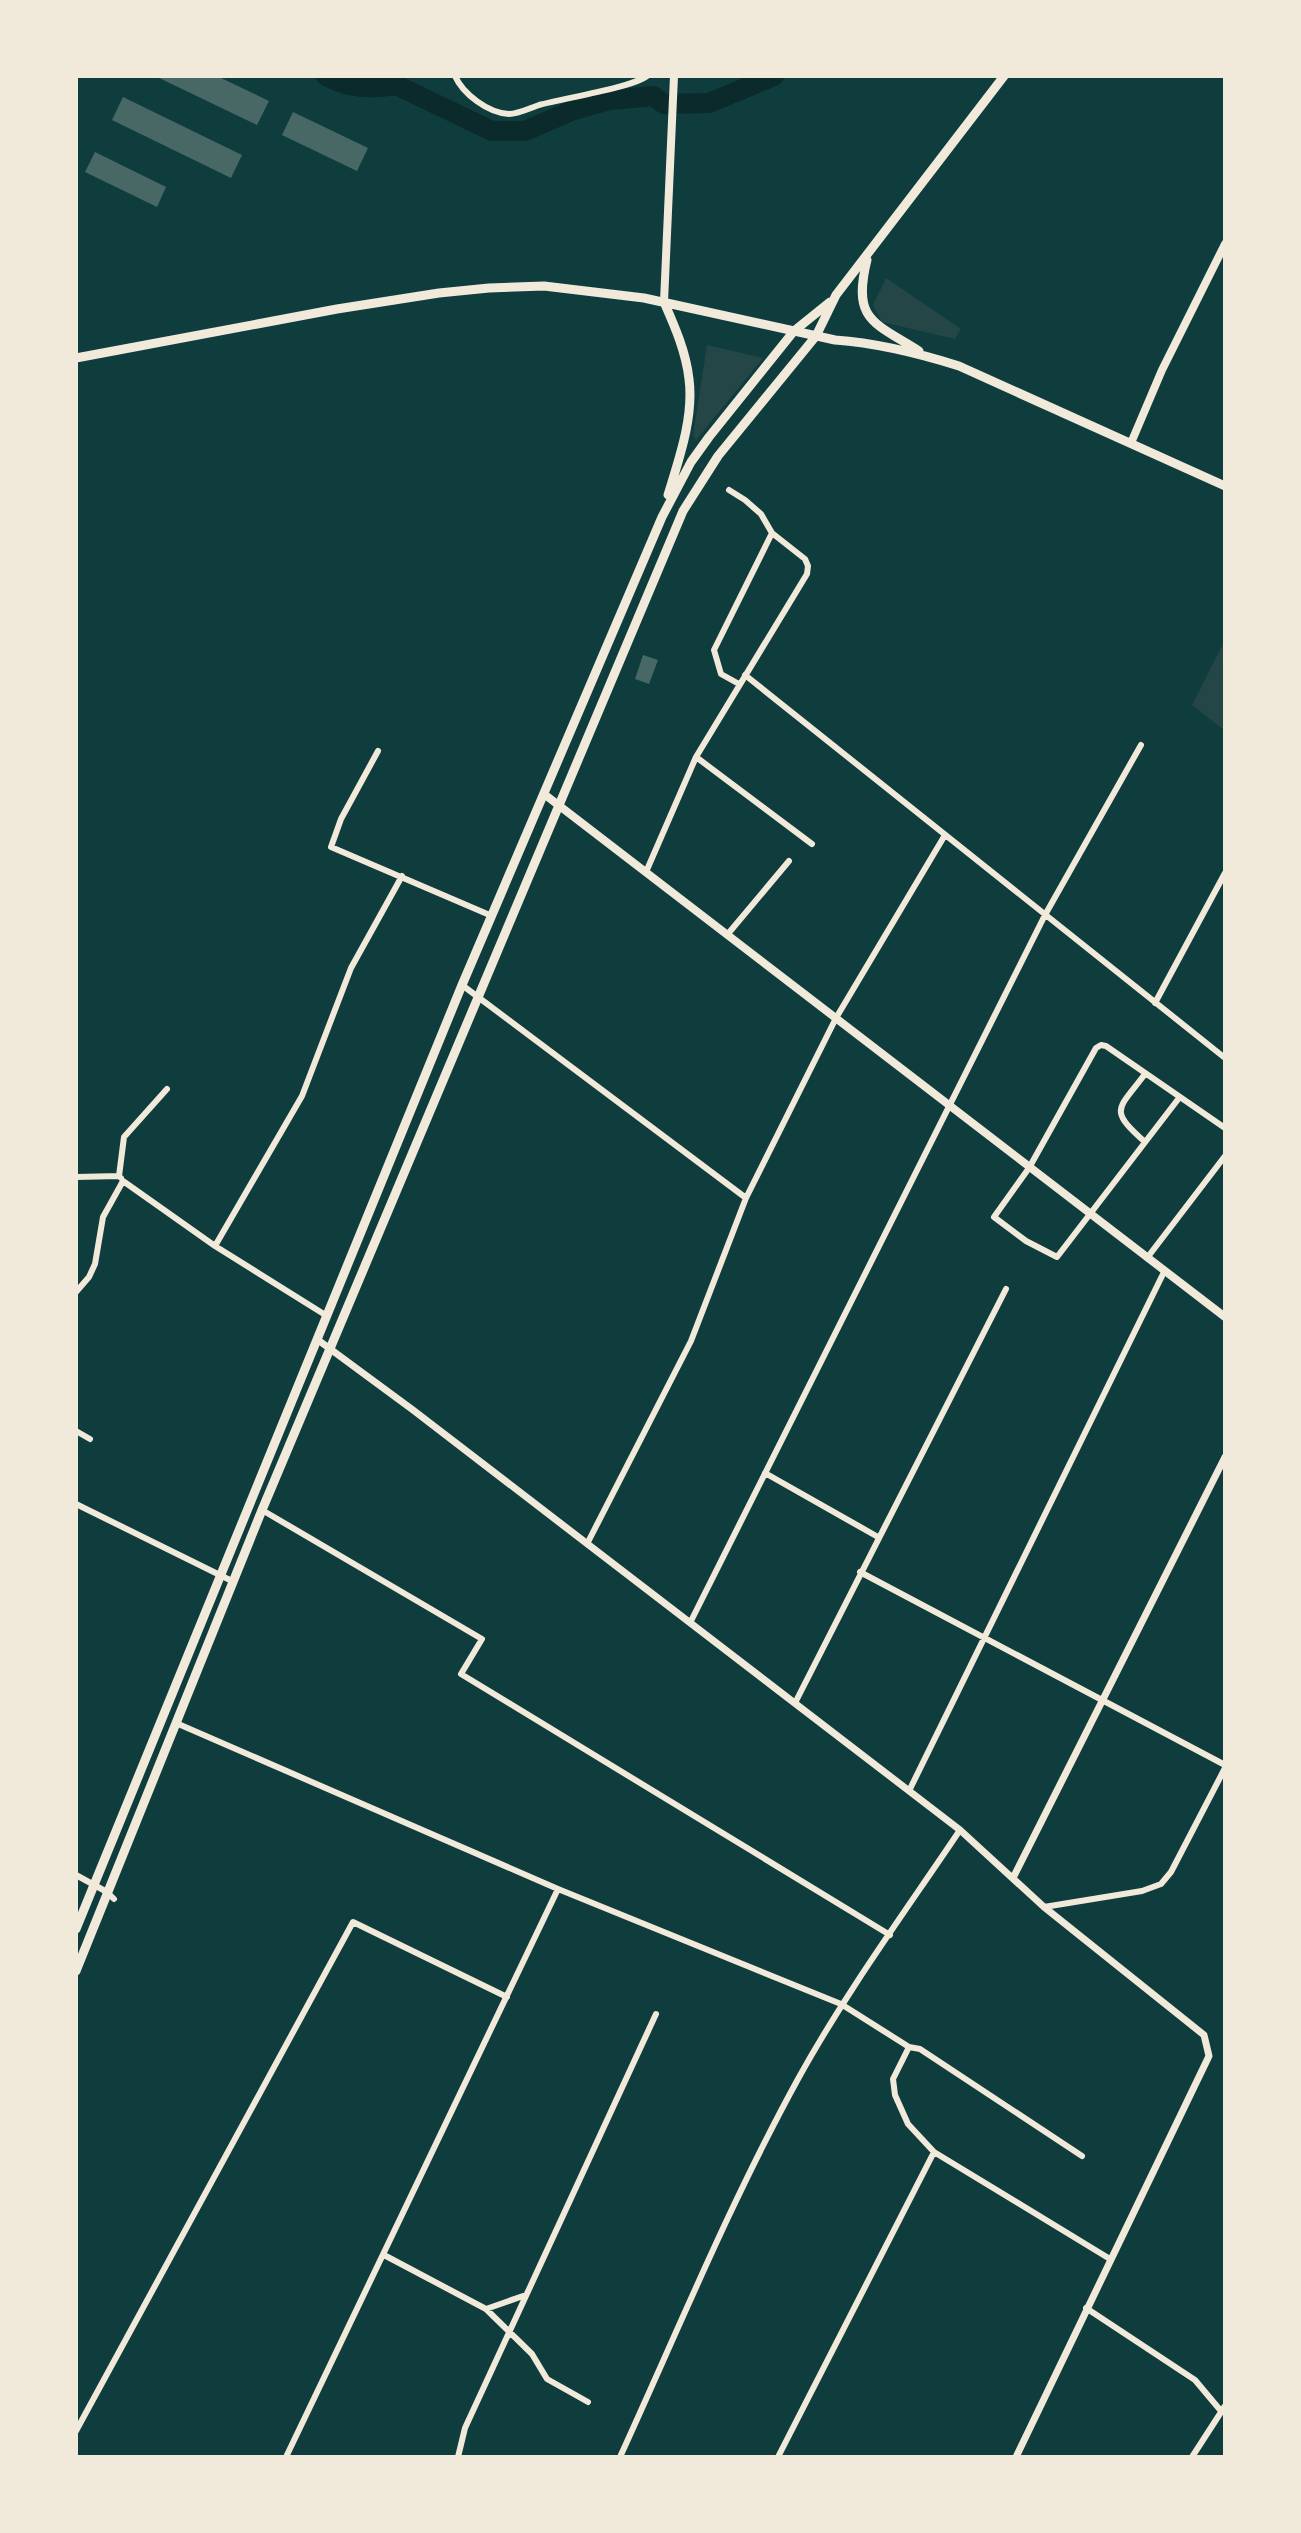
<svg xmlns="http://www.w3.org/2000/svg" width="1301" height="2533" font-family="Mulish,sans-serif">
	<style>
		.green { fill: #244646 }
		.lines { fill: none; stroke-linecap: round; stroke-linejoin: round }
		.river { stroke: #0a2a2b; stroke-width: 20 }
		.building { fill: #486865 }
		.minor { stroke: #f1e9da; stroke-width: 6 }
		.tertiary { stroke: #f1e9da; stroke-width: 7 }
		.secondary { stroke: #f1e9da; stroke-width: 8 }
		.primary { stroke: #f1e9da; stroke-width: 9 }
	</style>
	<rect width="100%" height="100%" fill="#0f3d3e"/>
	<!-- green -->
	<path class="green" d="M886 278 961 329 955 339 882 322 873 305Z
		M707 345 763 358 696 440 693 435Z
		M1225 640V731L1192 705Z"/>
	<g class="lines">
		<!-- river -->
		<path class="river" d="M326 76C350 89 370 89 396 85L492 131H525L571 111 610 100 653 96 664 104 709 103 774 76"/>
	</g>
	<!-- building -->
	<path class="building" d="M155 76H217L269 101 257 125Z
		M123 97 242 155 231 178 112 120Z
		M293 112 368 148 357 171 282 135Z
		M95 152 166 187 157 207 85 172Z
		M643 655 658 660 649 684 635 679Z"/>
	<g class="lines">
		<!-- minor -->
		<path class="minor" d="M455 76C463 94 488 113 509 114 518 114 530 108 539 105 564 98 630 88 647 76
			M745 675 1225 1058
			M739 684 721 674 714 650 772 533
			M378 751 341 819 331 847 492 916
			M696 757 812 844
			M646 872 696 757 807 574 808 566 805 559 772 533 761 514 745 500 729 490
			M727 935 789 861
			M462 985 746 1198
			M1155 1003 1225 873
			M1179 1098 1057 1257 1026 1241 994 1217 1029 1168 1096 1048 1101 1045 1106 1046 1225 1128
			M1145 1142C1108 1109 1118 1110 1145 1074
			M119 1176 124 1137 167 1089
			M76 1177 119 1176 121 1178
			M215 1246 302 1096 351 968 402 876
			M1147 1258 1225 1156
			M76 1292 89 1277 95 1264 103 1217 123 1181 215 1246 327 1316
			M76 1431 90 1439
			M765 1473 878 1537
			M76 1504 234 1582
			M262 1510 482 1639 461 1674 890 1935
			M587 1544 691 1341 746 1198 836 1018 945 835
			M860 1572 1225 1765
			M690 1623 1045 915 1141 745
			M795 1703 1006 1289
			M176 1723 558 1889 841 2004 909 2047 893 2079 895 2095 908 2124 934 2152 1110 2259
			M909 1791 1164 1272
			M76 1875 107 1892 114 1899
			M1044 1907 1142 1891 1161 1884 1171 1872 1225 1768
			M909 2047 920 2049 1082 2156
			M384 2255 486 2309 526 2295
			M1086 2308 1195 2380 1221 2411
			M486 2309 532 2354 547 2379 588 2402
			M76 2431 353 1922 507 1997
			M286 2457 558 1889
			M458 2457 465 2428 656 2014
			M620 2457C678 2330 731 2201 798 2079 846 1992 905 1912 960 1830
			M778 2457 934 2152
			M1192 2457 1225 2406"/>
		<!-- tertiary -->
		<path class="tertiary" d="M318 1340 413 1410 960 1830 1044 1907 1204 2035 1209 2056 1016 2457
			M1013 1878 1225 1457"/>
		<!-- secondary -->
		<path class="secondary" d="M664 302 674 76
			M1131 443 1162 370 1225 244
			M544 794 1225 1317"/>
		<!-- primary -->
		<path class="primary" d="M867 260C852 320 873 322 919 351
			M664 302C675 327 686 352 689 379 694 417 679 459 668 495
			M76 358 337 309 439 293 489 288 544 286 644 298 835 340C877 343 918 353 959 366L1225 486
			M76 1929 462 985 662 517 691 462 709 437 794 331 830 302
			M76 1971 262 1510 683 511 718 456 816 336 836 295 1004 76"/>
	</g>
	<!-- border -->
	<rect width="1301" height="2533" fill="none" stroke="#f1e9da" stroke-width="156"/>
</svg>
